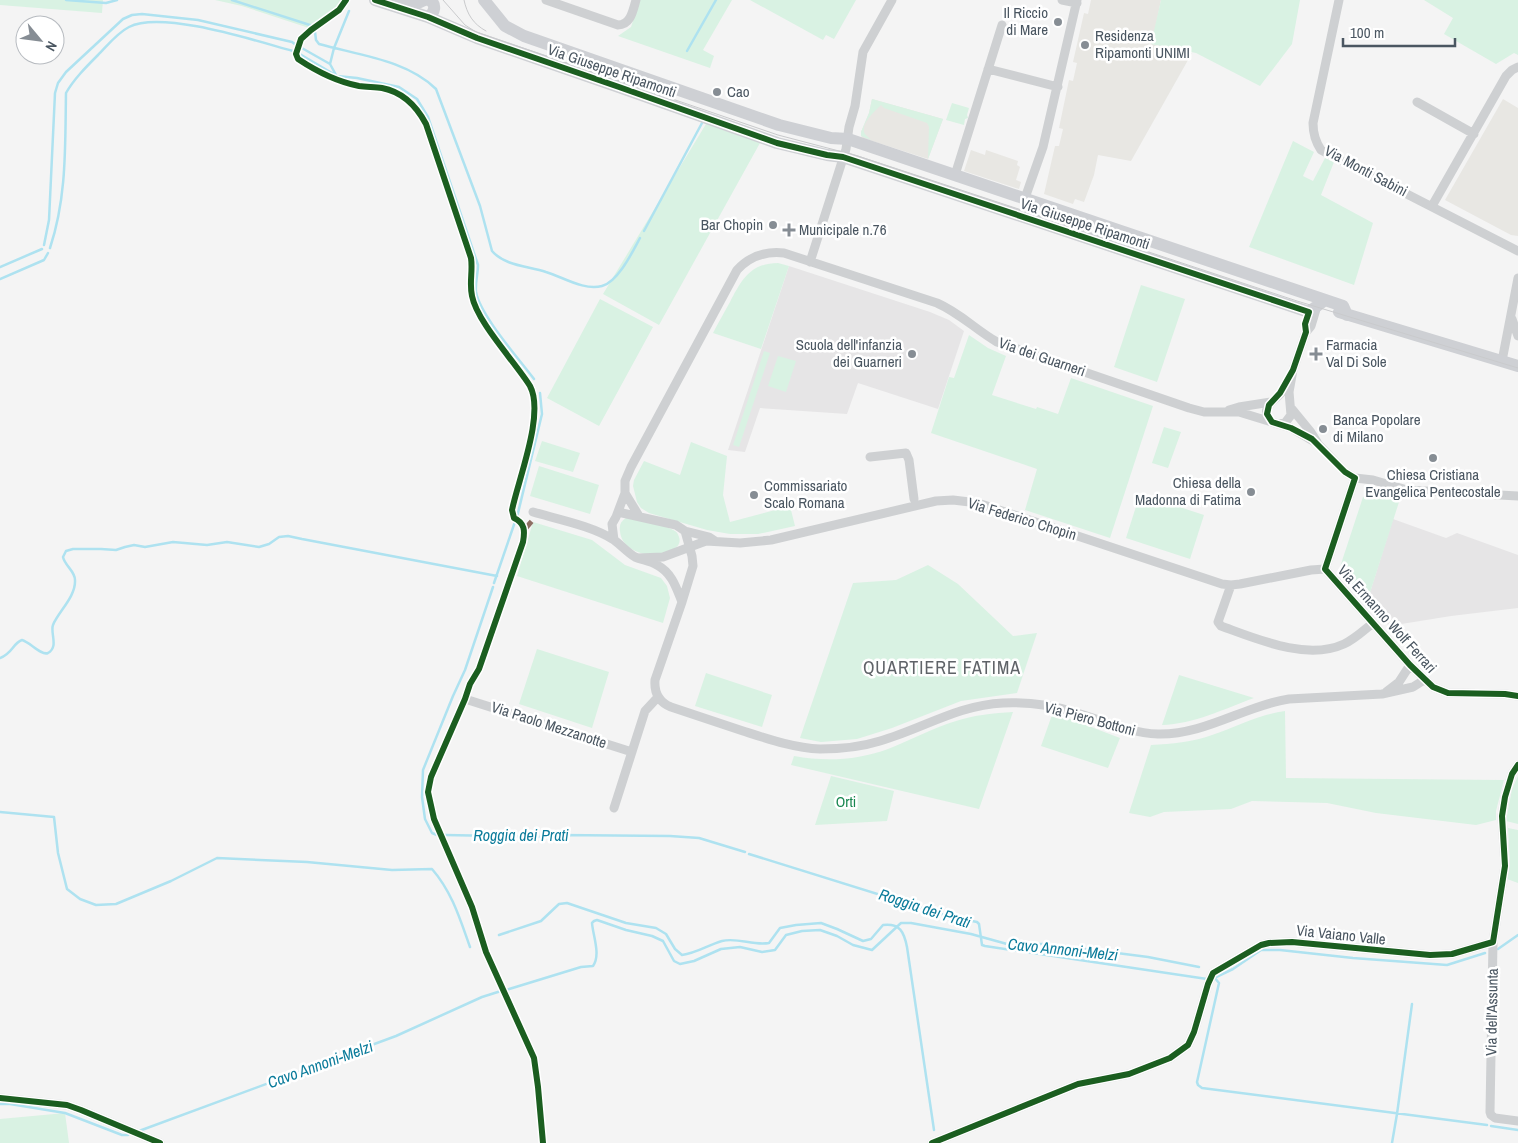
<svg xmlns="http://www.w3.org/2000/svg" width="1518" height="1143" font-family="'Archivo Narrow',sans-serif">
	<style>
		.commercial { fill: #e8e7e3 }
		.education { fill: #e6e5e6 }
		.green { fill: #d9f2e3 }
		.lines { fill: none; stroke-linecap: round; stroke-linejoin: round }
		.stream { stroke: #aee2f0; stroke-width: 2.5 }
		.street { stroke: #ced0d2; stroke-width: 9 }
		.secondary { stroke: #ced0d4; stroke-width: 12 }
		.tram { stroke: #c9cacc; stroke-width: 1 }
		.quiet { stroke: #8d6e63; stroke-width: 5; stroke-dasharray: 10 5; stroke-linecap: butt }
		.cycleway-casing { stroke: #fff; stroke-width: 9 }
		.cycleway { stroke: #1b5e20; stroke-width: 6 }
		.poi-dot { fill: #868d94; stroke: #fff; stroke-width: 2 }
		.labels { text-anchor: middle; stroke-width: 5; stroke-linejoin: round; paint-order: stroke }
		.poi-label { font-size: 15px; fill: #4a5661; stroke: #fff; text-anchor: start }
		.street-label { font-size: 15px; fill: #4a5661; stroke: #fff }
		.park-label { font-size: 15px; fill: #17864f; stroke: #fff }
		.water-label { font-size: 16px; font-style: italic; fill: #0c7c9b; stroke: #fff }
		.quarter-label { font-size: 18px; letter-spacing: 1px; fill: #5f6368; stroke: #fff }
	</style>
	<rect width="100%" height="100%" fill="#f4f4f4"/>
	<!-- commercial -->
	<path class="commercial" d="M1091 0H1161L1152 44 1192 53 1131 161 1098 155 1094 175 1084 202 1075 199 1073 204 1044 194 1055 146H1059L1063 129 1059 128 1069 80 1073 81 1077 63 1073 62 1084 13 1088 14Z
		M872 99 943 119 928 159 863 138 861 136V132L869 113Z
		M1503 99 1518 108V236L1511 235 1445 200Z
		M971 150 985 155 986 150 1018 161 1017 165 1020 167 1016 180 1021 182 1019 189 964 171Z"/>
	<!-- education -->
	<path class="education" d="M789 266 930 312 949 320 964 331 938 409 858 383 847 414 760 408 745 452 728 450Z
		M1393 519 1446 538 1457 533 1518 555V608L1451 616 1389 626 1367 602Z"/>
	<!-- green -->
	<path class="green" d="M0 0H103L102 13 0 5Z
		M215 0H343L335 8 309 28 242 6Z
		M640 0H732L703 50 714 56 710 68 618 36 631 27Z
		M750 0H856L834 39 826 35 823 40Z
		M1161 0H1300L1292 44 1260 86 1196 53 1151 44Z
		M1424 0H1518V55L1514 53 1496 64 1444 34 1453 18Z
		M872 99 943 119 928 159 929 127 927 123 884 108 881 105C875 111 859 125 865 134 867 136 869 138 871 140L861 136V132L869 113Z
		M952 103 969 108 967 115 968 118 965 119 964 125 946 120Z
		M706 124 760 143 659 325 603 294Z
		M1293 141 1314 152 1303 176 1313 181 1325 158 1334 162 1321 195 1373 223 1354 285 1249 247Z
		M778 263 789 266 761 349 713 333C718 323 724 313 730 302 741 281 750 263 778 263Z
		M1141 285 1185 299 1157 382 1114 367Z
		M600 299 653 327 599 426 547 398Z
		M969 335 988 348 1006 356 992 395 1036 409 1037 407 1058 414 1071 378 1153 406 1110 538 1025 510 1037 469 931 433 949 377 954 378Z
		M764 351 770 353 739 447 733 445Z
		M778 356 796 361 786 392 768 386Z
		M1164 427 1181 432 1168 468 1152 463Z
		M542 441 580 453 573 472 535 461Z
		M691 442 727 456 723 495 730 522 790 506 795 526 758 534H730L707 530 649 513 641 508 637 502 633 486 634 480 644 461 680 475Z
		M539 466 599 485 590 514 530 496Z
		M1372 493 1399 502 1367 602 1343 574 1340 567 1363 497Z
		M1140 494 1204 515 1190 559 1126 538Z
		M626 518C635 518 668 526 675 531 677 532 678 534 679 537 683 549 667 552 658 554 642 557 621 548 620 531 619 525 621 521 626 518Z
		M533 522 592 540 625 565 661 578 667 586 670 598 663 623 517 576Z
		M928 565 958 584 1013 636 1037 633 1017 693 961 701 892 728 857 739 821 742 800 738 853 583 896 580Z
		M537 649 609 672 592 728 519 704Z
		M706 673 772 695 762 727 695 706Z
		M1179 675 1254 698C1224 709 1194 724 1162 725Z
		M1285 711 1286 778 1504 780 1496 811V820L1476 825 1376 813 1327 803 1252 801 1231 809 1164 812 1150 817 1129 813 1151 745C1172 744 1192 742 1212 735 1235 727 1260 714 1285 711Z
		M1013 712 979 809 791 765 794 756C826 762 858 760 888 749 911 740 933 728 956 721 974 715 994 713 1013 712Z
		M1052 715 1070 719 1120 738 1108 768 1041 746Z
		M831 776 894 791 887 821 815 825Z
		M1518 776V824L1506 821 1512 789Z
		M1508 828 1518 830V883L1507 879 1510 865Z
		M65 1113 69 1143H0V1119Z"/>
	<g class="lines">
		<!-- stream -->
		<path class="stream" d="M66 0 106 3 117 0
			M232 0 313 26
			M315 32 316 40 319 44C358 55 407 60 436 89L480 206 492 251C505 266 528 266 546 272 563 277 584 291 602 286 618 282 633 251 640 238
			M300 47 330 64 336 75
			M687 51 716 0
			M298 53 337 76 357 78 399 87 417 99 428 117 478 265C478 274 475 283 476 292 480 315 519 359 534 379
			M330 64 334 48 349 11
			M644 231 702 123
			M44 245 49 220 55 93 58 83 66 72 123 19 132 15 142 14 198 20 292 42 296 45
			M50 248C67 197 65 146 66 93 74 79 86 67 98 55 107 46 117 33 129 27 162 10 256 41 293 51
			M0 267 42 249
			M0 279 44 260 48 253
			M494 583 518 513 542 414 540 393
			M0 658C13 653 12 644 22 640 30 642 41 656 48 653 59 647 50 633 53 625 58 612 76 597 75 580 75 571 65 566 63 557L66 551 73 549H101L116 550 125 547 134 545 145 547 173 542 207 545 227 542 259 547 269 544 279 537 288 536 302 539 497 576
			M0 812 54 817 58 853 67 889 80 899 96 905 116 904 171 881 217 858 307 862 392 870 432 869C452 892 460 919 470 947
			M437 835 432 833 425 819 422 797 423 770 453 696 465 670 493 587
			M445 835 546 837 559 835 670 836 699 838 745 852
			M749 854 948 916 977 922 979 924 982 945 985 946 1207 979
			M499 935 541 921 559 904 567 903 626 923 656 928 666 934 675 949 682 955C697 953 708 945 722 941 738 937 753 946 769 943L780 928 796 925 821 923 837 929 863 941 871 939 883 925C900 923 904 932 907 947L934 1130
			M1498 949 1518 935
			M1214 977 1219 983 1197 1082 1198 1085 1202 1088 1487 1125
			M1214 978 1233 969 1261 950H1280L1353 958 1447 965 1485 953
			M506 990 581 967 593 966C601 955 593 936 592 923L594 921 597 920 626 930 652 936 663 941 674 961 680 964 694 961 721 949 740 947 762 952 775 950 786 935 802 931 820 930 837 936 853 945 872 950 901 923H911L971 934 1007 944H1047L1148 957 1199 967
			M0 1104H10L65 1113 122 1135H128
			M1491 1126 1518 1130
			M139 1131 396 1036 482 997 501 991
			M1392 1143 1397 1114 1412 1004"/>
		<!-- street -->
		<path class="street" d="M546 0 618 25C631 25 633 10 636 0
			M1062 0 1077 3
			M1339 0 1313 123C1313 134 1315 141 1321 150L1518 251
			M988 69 1058 87
			M1417 102 1474 134
			M955 175 1002 25
			M1025 198 1043 147 1077 0
			M1432 206 1506 76 1512 70 1518 67
			M810 262 846 149 849 127 855 106 863 52 892 0
			M1512 319 1518 336
			M1502 361 1518 278
			M1292 409 1310 431 1317 442
			M1229 410 1239 407 1271 402
			M1272 422C1259 409 1272 403 1280 394 1284 390 1286 384 1289 379
			M1279 424 1285 423 1291 415 1289 392 1293 370 1306 332 1311 326 1317 306
			M870 457 906 453 909 460 914 499
			M625 493 639 516
			M533 512C557 519 593 526 614 540 621 545 627 552 635 557 642 560 650 561 657 565 672 573 676 587 682 602
			M618 512 676 525 685 531 709 537 715 541
			M685 531 692 556 693 566 682 602 655 680C654 693 659 702 671 707 695 715 719 723 743 731 768 739 794 748 820 749 841 749 861 747 880 741 922 729 958 705 1003 703 1026 702 1051 705 1074 712 1102 720 1129 733 1158 734 1205 735 1244 706 1289 699L1382 694 1413 687 1424 680
			M614 540 612 524 616 517 625 493V481L631 467 737 270C750 256 766 251 784 253L937 303C960 313 976 330 997 342L1189 408 1204 412H1239L1291 428 1318 444 1345 472 1355 478 1373 480 1407 490 1518 496
			M638 558 663 557 706 541 740 543 771 540 936 501 953 500 978 503 1222 584 1231 585 1240 584 1311 570 1325 569
			M1325 569 1410 665 1433 687 1448 693 1505 694 1518 696
			M1325 569 1355 478
			M1231 585 1218 622 1221 626C1257 639 1307 661 1344 644 1355 639 1364 630 1373 623
			M1386 692 1399 682 1410 665
			M465 699 632 752
			M1518 765 1512 774 1505 797 1502 816 1505 866 1493 942 1490 1112 1491 1115 1495 1118 1518 1121
			M614 808 645 711 658 697
			M0 1098 67 1105 81 1110 160 1143
			M932 1143 1078 1084 1129 1074 1170 1058 1188 1045 1194 1032 1208 984 1213 973 1261 945 1269 943 1292 942 1430 955 1452 954 1493 942"/>
		<!-- secondary -->
		<path class="secondary" d="M375 0 428 17 477 38 619 87 777 143 827 155 843 157 1309 312 1325 300
			M484 0 505 26 524 36 779 125 831 138 848 139 1343 306 1347 315
			M400 1C414 6 412 5 425 0
			M428 17C435 13 437 4 429 0
			M1339 312 1518 366"/>
		<!-- tram -->
		<path class="tram" d="M443 0 465 25 476 32 778 135 858 156 1297 301 1518 368
			M464 0C467 14 473 24 486 31"/>
		<!-- quiet -->
		<path class="quiet" d="M525 529 532 521"/>
		<!-- cycleway casing -->
		<g class="cycleway-casing">
			<path id="cycleway" d="M346 0 339 10 311 30 301 39 296 54 298 59C316 71 338 82 359 86 367 87 375 87 382 88 403 92 417 107 426 124L471 258C473 271 469 283 472 296 477 322 515 362 530 386 545 414 518 480 512 510L514 518C525 523 525 531 523 542L479 669 470 684 465 699 431 777 428 792 434 819 472 907 486 952 534 1058 538 1087 543 1143
				M375 0 428 17 477 38 619 87 777 143 827 155 843 157 1309 312 1305 324 1306 332 1293 370 1280 393 1269 405 1267 414 1272 422 1291 428 1312 439 1345 472 1355 478 1325 569 1410 665 1433 687 1448 693 1505 694 1518 696
				M0 1098 67 1105 81 1110 160 1143
				M932 1143 1078 1084 1129 1074 1170 1058 1188 1045 1194 1032 1208 984 1213 973 1261 945 1269 943 1292 942 1430 955 1452 954 1493 942 1505 866 1502 816 1505 797 1512 774 1518 765"/>
		</g>
		<!-- cycleway -->
		<use href="#cycleway" class="cycleway"/>
	</g>
	<!-- markers -->
	<g class="poi-dot">
		<circle cx="1058" cy="22" r="5"/>
		<circle cx="1085" cy="45" r="5"/>
		<circle cx="717" cy="92" r="5"/>
		<circle cx="773" cy="225" r="5"/>
		<path d="M786.5 222.5h5v5h5v5h-5v5h-5v-5h-5v-5h5z"/>
		<circle cx="912" cy="354" r="5"/>
		<path d="M1313.5 346.5h5v5h5v5h-5v5h-5v-5h-5v-5h5z"/>
		<circle cx="1323" cy="429" r="5"/>
		<circle cx="1433" cy="458" r="5"/>
		<circle cx="1251" cy="492" r="5"/>
		<circle cx="754" cy="495" r="5"/>
	</g>
	<g class="labels">
		<!-- poi labels -->
		<g class="poi-label">
			<text x="1048" y="18" text-anchor="end">Il Riccio<tspan x="1048" dy="17">di Mare</tspan></text>
			<text x="1095" y="41">Residenza<tspan x="1095" dy="17">Ripamonti UNIMI</tspan></text>
			<text x="727" y="97">Cao</text>
			<text x="763" y="230" text-anchor="end">Bar Chopin</text>
			<text x="799" y="235">Municipale n.76</text>
			<text x="902" y="350" text-anchor="end">Scuola dell'infanzia<tspan x="902" dy="17">dei Guarneri</tspan></text>
			<text x="1326" y="350">Farmacia<tspan x="1326" dy="17">Val Di Sole</tspan></text>
			<text x="1333" y="425">Banca Popolare<tspan x="1333" dy="17">di Milano</tspan></text>
			<text x="1433" y="480" text-anchor="middle">Chiesa Cristiana<tspan x="1433" dy="17">Evangelica Pentecostale</tspan></text>
			<text x="1241" y="488" text-anchor="end">Chiesa della<tspan x="1241" dy="17">Madonna di Fatima</tspan></text>
			<text x="764" y="491">Commissariato<tspan x="764" dy="17">Scalo Romana</tspan></text>
		</g>
		<!-- street labels -->
		<g class="street-label">
			<text transform="translate(612 71) rotate(19)" y="5">Via Giuseppe Ripamonti</text>
			<text transform="translate(1366 171) rotate(28)" y="5">Via Monti Sabini</text>
			<text transform="translate(1085 224) rotate(18)" y="5">Via Giuseppe Ripamonti</text>
			<text transform="translate(1042 357) rotate(19)" y="5">Via dei Guarneri</text>
			<text transform="translate(1022 519) rotate(17)" y="5">Via Federico Chopin</text>
			<text transform="translate(1387 619) rotate(48)" y="5">Via Ermanno Wolf Ferrari</text>
			<text transform="translate(1090 719) rotate(15)" y="5">Via Piero Bottoni</text>
			<text transform="translate(549 725) rotate(18)" y="5">Via Paolo Mezzanotte</text>
			<text transform="translate(1341 935) rotate(6)" y="5">Via Vaiano Valle</text>
			<text transform="translate(1492 1012) rotate(-89)" y="5">Via dell'Assunta</text>
		</g>
		<!-- park labels -->
		<g class="park-label">
			<text x="846" y="807">Orti</text>
		</g>
		<!-- water labels -->
		<g class="water-label">
			<text x="521" y="841">Roggia dei Prati</text>
			<text transform="translate(925 908) rotate(18)" y="6">Roggia dei Prati</text>
			<text transform="translate(1063 949) rotate(6)" y="6">Cavo Annoni-Melzi</text>
			<text transform="translate(320 1064) rotate(-20)" y="6">Cavo Annoni-Melzi</text>
		</g>
		<!-- quarter labels -->
		<g class="quarter-label">
			<text x="942" y="674">QUARTIERE FATIMA</text>
		</g>
	</g>
	<!-- north arrow -->
	<g transform="translate(40 40) rotate(119)"><circle r="24" fill="#ffffff" stroke="#b7bbc0"/>
	<path d="M0-4L9 19L0 12L-9 19Z" fill="#868d94"/>
	<text y="-8" font-size="14" font-weight="bold" text-anchor="middle" fill="#4a5661">N</text>
	</g>
	<!-- scale -->
	<path d="M1343 38v8h112v-8" fill="none" stroke="#4a5661" stroke-width="2.5"/>
	<text x="1350" y="38" font-size="15" fill="#4a5661" stroke="#ffffff" stroke-width="4" paint-order="stroke">100 m</text>
</svg>
